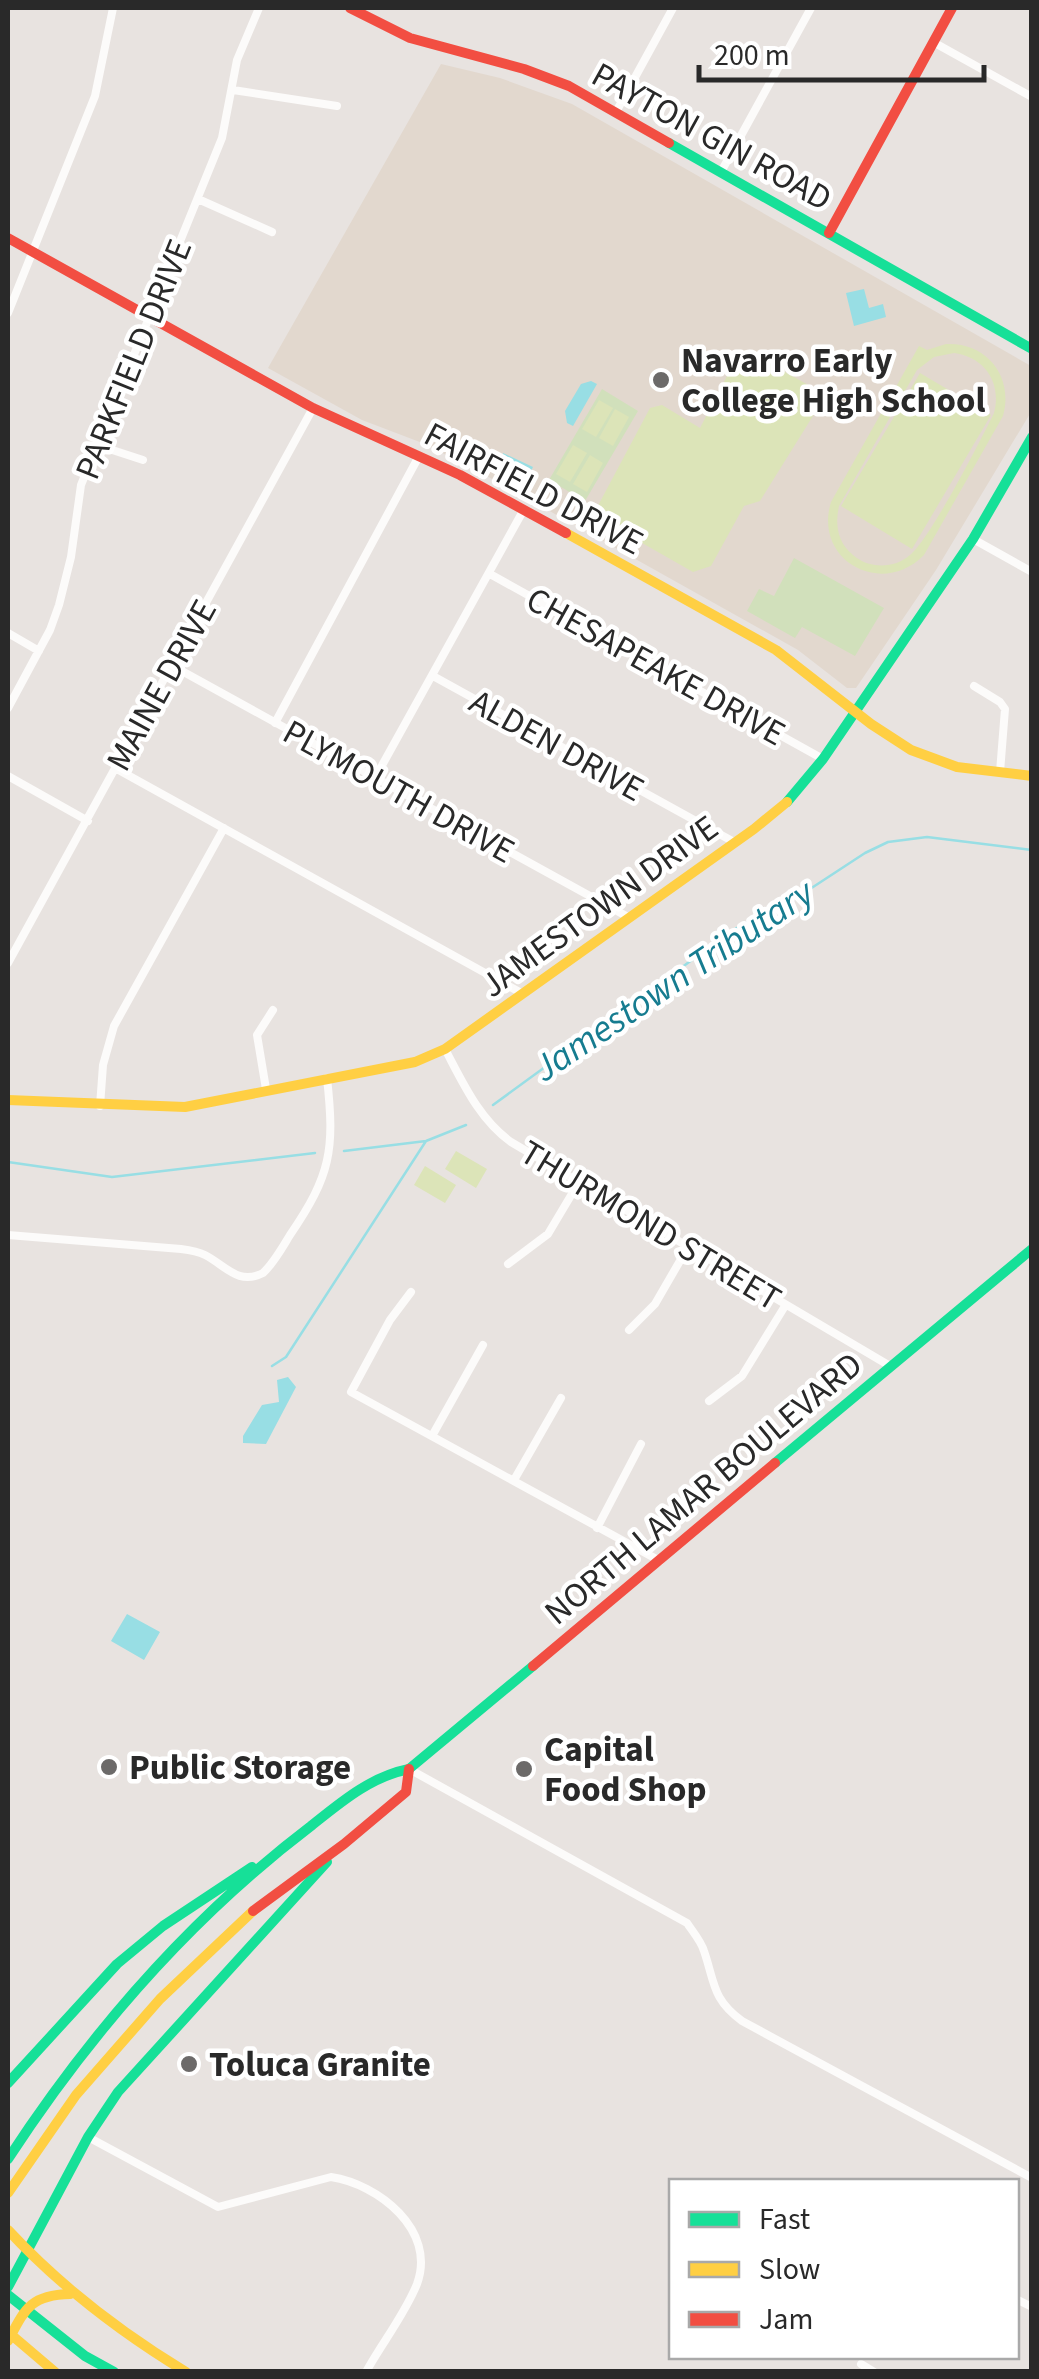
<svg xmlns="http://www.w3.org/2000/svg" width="1039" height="2379" font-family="'Source Sans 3',sans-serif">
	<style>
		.education { fill: #e2d8ce }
		.green { fill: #d1e0bb }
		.pitch { fill: #dce4b8; fill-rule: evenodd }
		.water { fill: #98dee4 }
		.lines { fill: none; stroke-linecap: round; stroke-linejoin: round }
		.stream { stroke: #98dee4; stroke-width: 2.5 }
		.street { stroke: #fcfbfa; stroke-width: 8 }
		.fast { stroke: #16e098; stroke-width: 10 }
		.slow { stroke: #ffcf43; stroke-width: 10 }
		.jam { stroke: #f24e42; stroke-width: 10 }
		.poi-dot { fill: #6c6a69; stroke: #fff; stroke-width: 4 }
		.labels { text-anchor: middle; stroke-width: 9; stroke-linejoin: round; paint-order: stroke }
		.street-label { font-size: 35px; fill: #292929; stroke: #fff }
		.poi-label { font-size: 35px; font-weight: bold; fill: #292929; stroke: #fff; text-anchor: start }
		.water-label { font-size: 38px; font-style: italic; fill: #167c90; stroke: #fff }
	</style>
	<rect width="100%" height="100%" fill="#e8e3e0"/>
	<!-- education -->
	<path class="education" d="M441 64 500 78 572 104 1031 366V412L936 570 856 688H847L798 650 496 481 425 444 362 420 268 368Z"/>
	<!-- green -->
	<path class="green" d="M602 389 638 411 585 501 549 480Z
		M794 558 884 608 855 656 802 627 795 638 747 611 759 589 774 596Z"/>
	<!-- pitch -->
	<path class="pitch" d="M946 344C987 342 1014 377 1003 416L924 555C882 598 813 561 831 502L919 346 927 350ZM954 353C985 357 1002 383 994 413 981 440 930 539 910 555 894 569 869 569 853 555 837 542 835 524 839 506L917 370 934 357Z
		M746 350 826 395 760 501 744 506 711 566 693 572 593 515 650 408 662 405 700 428 739 353Z
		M920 373 991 415 912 549 841 506Z
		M599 400 613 408 596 437 582 429Z
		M615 409 629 417 613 446 599 438Z
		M573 445 587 453 570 482 556 474Z
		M590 455 603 463 587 492 573 484Z
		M456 1151 487 1169 476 1188 445 1169Z
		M425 1166 456 1185 445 1203 414 1185Z"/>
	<!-- water -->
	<path class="water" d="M864 289 869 308 883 304 886 317 854 326 846 293Z
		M591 381 597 384 573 426 567 423 565 411 581 384Z
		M503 453 533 467 526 481 499 469Z
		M288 1377 296 1387 266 1444 243 1443V1436L262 1405 279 1402 277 1380Z
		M127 1614 160 1632 144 1660 111 1641Z"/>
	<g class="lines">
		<!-- stream -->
		<path class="stream" d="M493 1105 733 930 810 889 865 853 888 842 927 837 1032 850
			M344 1151 426 1141 466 1125
			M8 1162 112 1177 315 1153
			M272 1366 286 1357 426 1141"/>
		<!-- street -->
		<path class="street" d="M933 42 1032 97
			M233 90 337 106
			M616 112 673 8
			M721 172 811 8
			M198 199 272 232
			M8 313 95 96 113 8
			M97 445 143 460
			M973 539 1032 572
			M490 574 823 759
			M8 633 39 651
			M171 665 628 917
			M433 676 734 842
			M974 686 1000 702 1005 709 1000 772
			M8 708 50 630 59 605 71 557 81 485 222 138 237 60 259 8
			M275 723 419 456
			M115 768 523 994
			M8 776 88 821
			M375 778 523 511
			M8 963 313 408
			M445 1049C463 1083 479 1119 511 1142L890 1366
			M266 1089 257 1035 273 1010
			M100 1106 103 1065 114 1026 224 828
			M8 1235 181 1249C189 1250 197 1251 205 1255 225 1265 238 1286 263 1273 274 1263 282 1248 290 1235 331 1175 335 1150 327 1078
			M508 1264 548 1234 579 1182
			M411 1292 390 1320 351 1392 660 1561
			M629 1330 655 1304 688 1247
			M709 1401 742 1376 785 1306
			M432 1436 483 1345
			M514 1480 561 1398
			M597 1528 641 1444
			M409 1769 687 1923C693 1932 701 1941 704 1951 715 1983 712 1999 742 2021L1032 2178
			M88 2137 218 2207 331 2177C378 2184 437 2230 417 2284 405 2314 382 2343 366 2372
			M1016 2299 1032 2307
			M861 2364 874 2372"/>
		<!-- fast -->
		<path class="fast" d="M669 143 1032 349
			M787 802 823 759 973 539 1032 437
			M775 1463 1032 1249
			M8 2083 117 1964 163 1926 252 1867
			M8 2159C91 2032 190 1918 311 1826 341 1802 370 1777 409 1769L533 1666
			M8 2287 88 2137 118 2092 327 1862
			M8 2295 85 2356 114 2372"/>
		<!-- slow -->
		<path class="slow" d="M566 533 776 650 871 724 911 750 957 767 1032 776
			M8 1100 185 1107 415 1062 445 1049 754 829 787 802
			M8 2193 76 2095 160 1999 253 1911
			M8 2230C61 2287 120 2332 186 2372
			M8 2332 55 2372
			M8 2341C25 2309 30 2295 70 2294"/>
		<!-- jam -->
		<path class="jam" d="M350 8 410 38 524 69 569 86 669 143
			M829 233 952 8
			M8 238 313 408 460 475 566 533
			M533 1666 775 1463
			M253 1911 344 1844 406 1792 409 1769"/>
	</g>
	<!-- markers -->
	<g class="poi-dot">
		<circle cx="661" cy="380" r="10"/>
		<circle cx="109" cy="1767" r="10"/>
		<circle cx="524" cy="1769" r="10"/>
		<circle cx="189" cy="2064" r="10"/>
	</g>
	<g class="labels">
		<!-- street labels -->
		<g class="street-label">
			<text transform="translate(712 136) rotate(29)" y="12">PAYTON GIN ROAD</text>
			<text transform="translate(133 359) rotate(-68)" y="12">PARKFIELD DRIVE</text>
			<text transform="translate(534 488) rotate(28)" y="12">FAIRFIELD DRIVE</text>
			<text transform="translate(656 666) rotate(29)" y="12">CHESAPEAKE DRIVE</text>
			<text transform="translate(161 685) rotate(-61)" y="12">MAINE DRIVE</text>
			<text transform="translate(557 745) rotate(29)" y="12">ALDEN DRIVE</text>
			<text transform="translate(399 791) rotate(29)" y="12">PLYMOUTH DRIVE</text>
			<text transform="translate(599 906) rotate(-36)" y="12">JAMESTOWN DRIVE</text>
			<text transform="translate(651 1225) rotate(31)" y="12">THURMOND STREET</text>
			<text transform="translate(703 1488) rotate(-40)" y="12">NORTH LAMAR BOULEVARD</text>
		</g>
		<!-- poi labels -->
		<g class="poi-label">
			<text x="681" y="372">Navarro Early<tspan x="681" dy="40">College High School</tspan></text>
			<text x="544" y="1761">Capital<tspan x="544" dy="40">Food Shop</tspan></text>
			<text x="129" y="1779">Public Storage</text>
			<text x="209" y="2076">Toluca Granite</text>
		</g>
		<!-- water labels -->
		<g class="water-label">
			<text transform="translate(673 980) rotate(-34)" y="13">Jamestown Tributary</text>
		</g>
	</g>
	<!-- border -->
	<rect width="1039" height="2379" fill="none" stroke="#292929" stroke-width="20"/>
	<!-- legend -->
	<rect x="669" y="2179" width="350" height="180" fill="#ffffff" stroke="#a9a9a9" stroke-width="2.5"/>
	<rect x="689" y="2212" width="50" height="15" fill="#16e098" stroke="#a9a9a9" stroke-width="2.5"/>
	<text x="759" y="2229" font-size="30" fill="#292929">Fast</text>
	<rect x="689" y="2262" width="50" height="15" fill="#ffcf43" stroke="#a9a9a9" stroke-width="2.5"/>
	<text x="759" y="2279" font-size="30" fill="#292929">Slow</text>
	<rect x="689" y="2312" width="50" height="15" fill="#f24e42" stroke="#a9a9a9" stroke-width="2.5"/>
	<text x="759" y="2329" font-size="30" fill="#292929">Jam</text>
	<!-- scale -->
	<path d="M699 65v15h285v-15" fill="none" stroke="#292929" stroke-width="5"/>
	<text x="714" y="65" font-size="30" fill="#292929" stroke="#ffffff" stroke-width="8" paint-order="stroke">200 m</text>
</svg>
